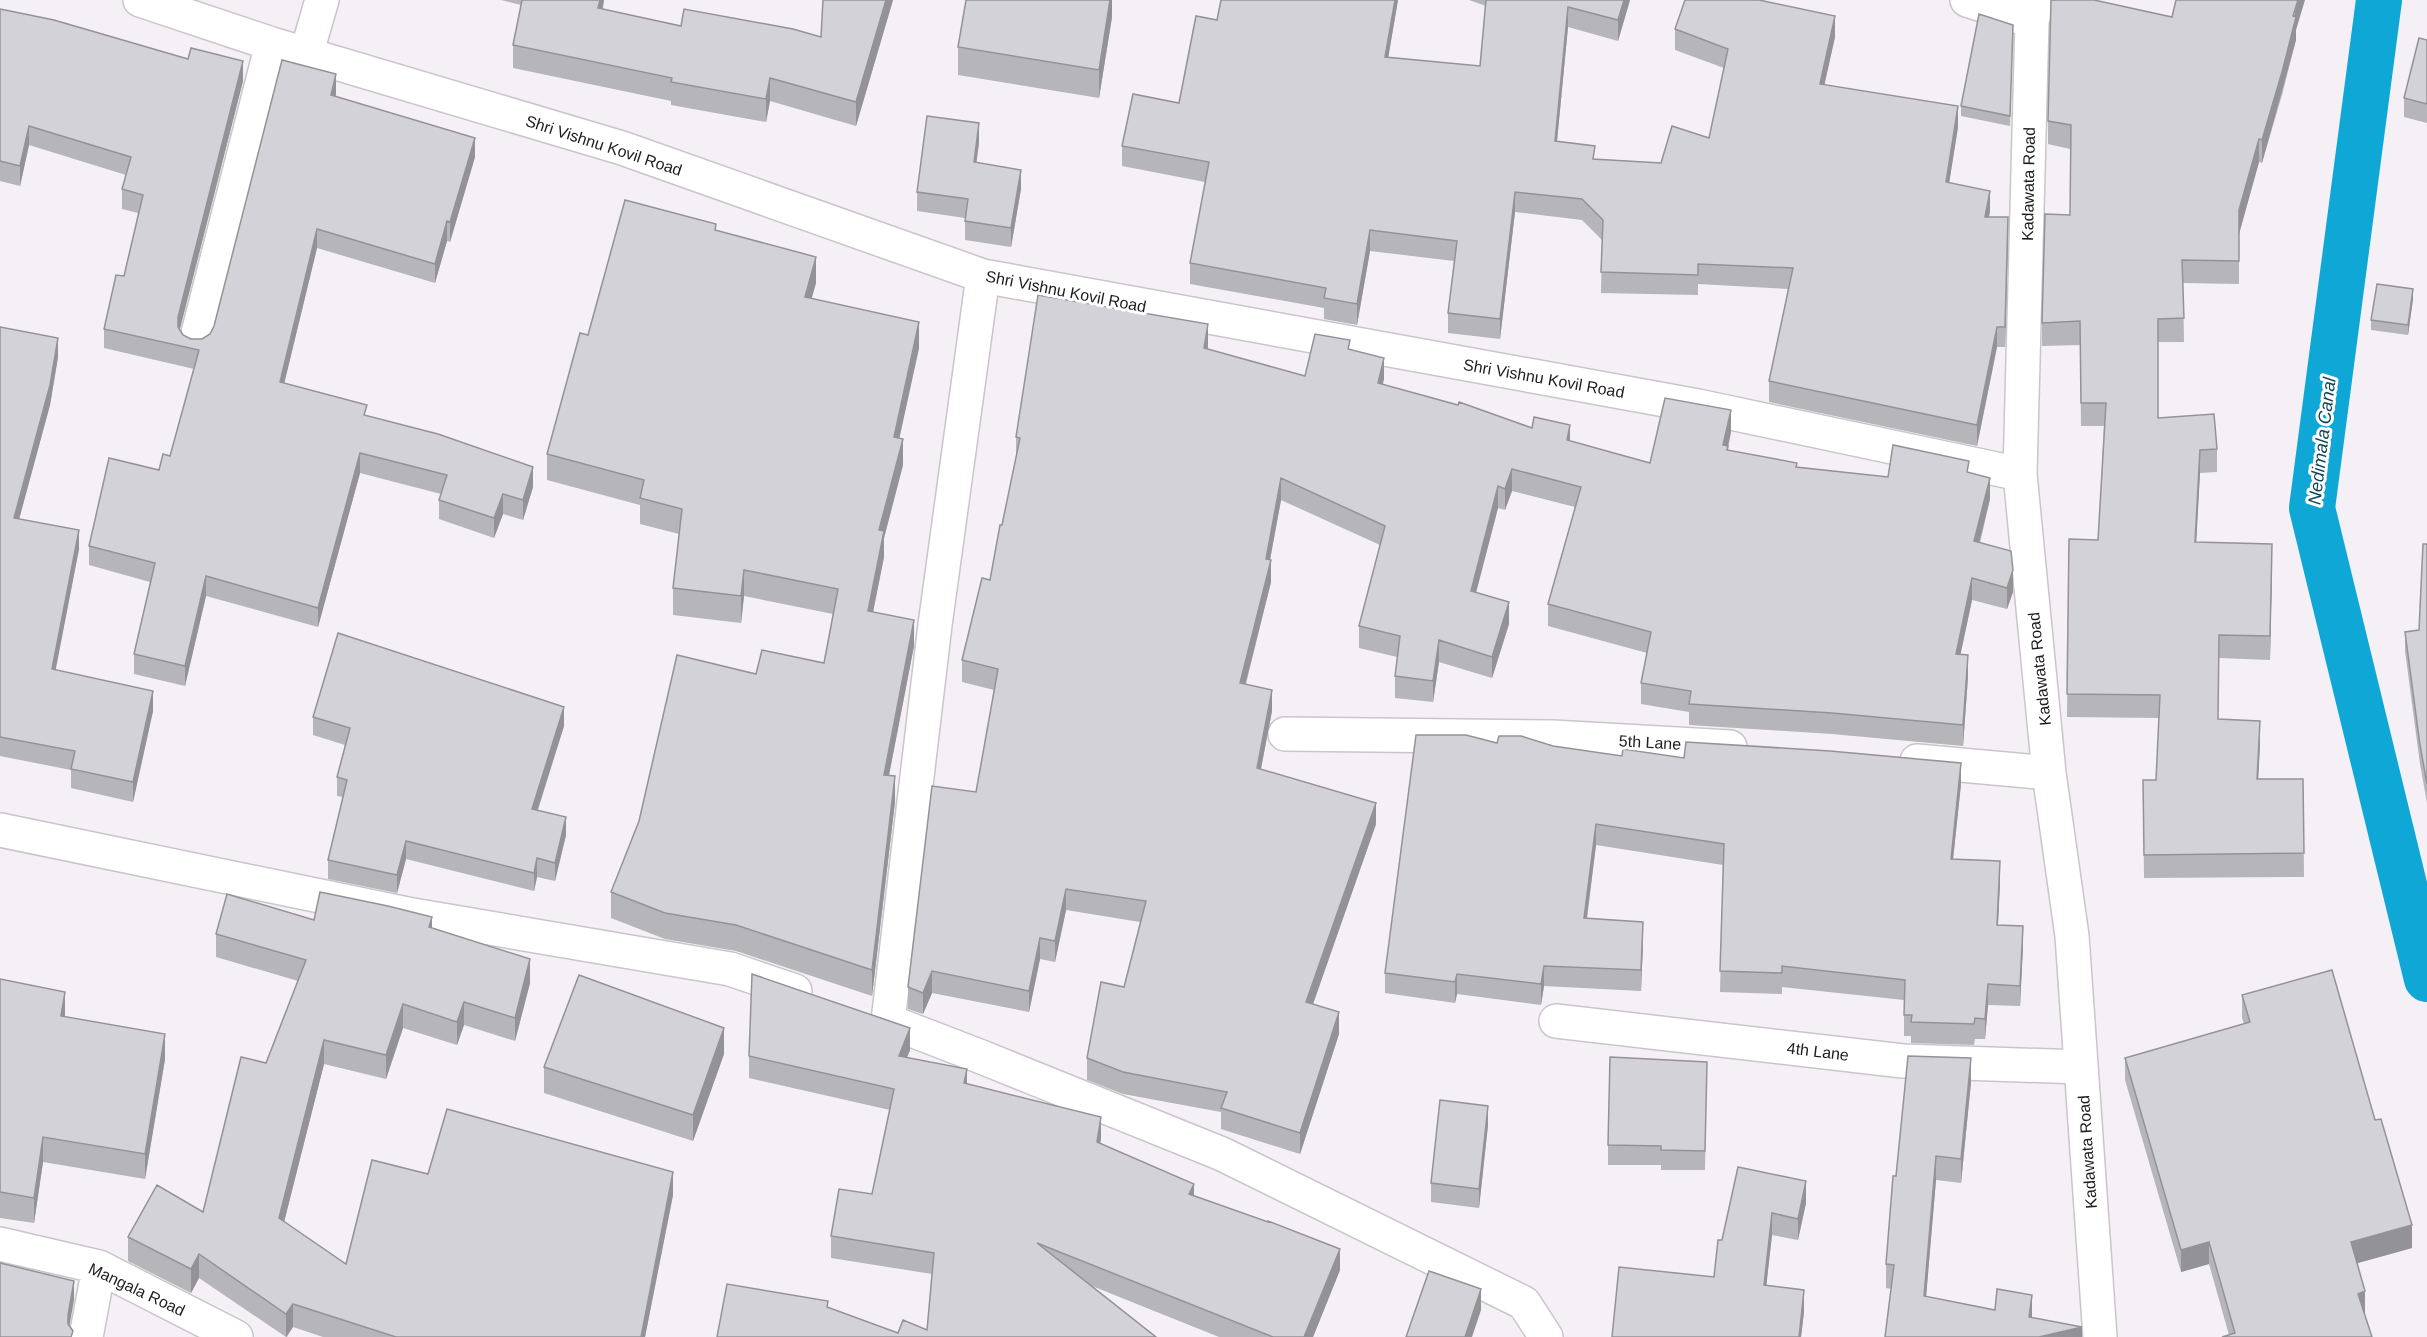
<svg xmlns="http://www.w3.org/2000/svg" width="2427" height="1337" font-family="Helvetica,sans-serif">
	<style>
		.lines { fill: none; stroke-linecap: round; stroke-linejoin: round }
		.canal { stroke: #0fa8d6; stroke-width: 46 }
		.minor-casing { stroke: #cac5ca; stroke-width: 36 }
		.minor { stroke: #fff; stroke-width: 33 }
		.wall { fill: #b5b5ba }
		.shaded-wall { fill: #939397 }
		.building { fill: #d2d2d8; stroke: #939397; stroke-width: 1.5 }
		.labels { text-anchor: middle; stroke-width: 6; stroke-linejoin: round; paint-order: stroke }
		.street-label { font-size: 16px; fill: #1e1c1e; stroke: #fff }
		.water-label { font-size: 18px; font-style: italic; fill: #0d4558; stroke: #fff }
	</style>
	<rect width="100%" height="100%" fill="#f5f0f5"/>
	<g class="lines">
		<!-- canal -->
		<path class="canal" d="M2379 0 2312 508 2427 979"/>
		<!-- minor casing -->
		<g class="minor-casing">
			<path id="minor" d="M140 0 272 44 622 148 983 276 1698 406 2020 474
				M1967 0 2032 21
				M2038 0 2032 21 2020 474 2049 773 2072 936 2100 1337
				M306 55 322 0
				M983 276 935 625 888 1021 979 1056 1222 1154 1524 1303 1546 1337
				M196 341 272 44
				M1285 734 1553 737 1730 747
				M1917 761 2049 773
				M0 830 407 914 730 969 795 991
				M1556 1021 1903 1061 2081 1067
				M0 1244 99 1267 236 1337
				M86 1337 99 1267"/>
		</g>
		<!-- minor -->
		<use href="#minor" class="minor"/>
	</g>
	<!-- wall -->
	<path class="wall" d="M501 0H604L603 9 681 26 821 37 823 0H893L856 126 770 101 766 122 671 105V101L513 68V45L521 5Z
		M1112 0V17L1099 98 958 75V47Z
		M1221 0H1398L1388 57 1480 66 1486 6 1469 0H1630L1618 41 1568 27 1557 141 1595 159 1661 163 1709 138 1724 68 1675 50V29L1835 37 1824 85 1958 127 1949 183 1990 211 1989 217 2008 237 2005 347H1997L1977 446 1769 402V381L1788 289 1698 284V295L1601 293 1602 240 1582 220 1515 212 1500 339 1448 333V313L1454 261 1370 251 1357 325 1324 319V308L1190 284V263L1205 182 1122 166V146L1179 103 1217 20Z
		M0 9 243 81 180 329 183 335 191 339H202L210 334 336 94V96L475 157 450 242 447 241 435 283 317 248 284 383 367 416 533 487 523 520 503 514 494 538 439 519V500L441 494 360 473 318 627 206 596 185 686 134 674V654L150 582 89 565V546L170 456 194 369 104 348V329L124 276 138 213 122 209V189L126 175 29 145 20 186 0 181Z
		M2172 17 2296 30V40L2282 95 2262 163 2259 162 2239 234V284L2183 283 2184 342H2158V418L2217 449V472L2200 473 2196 542 2272 568 2270 660 2219 658 2218 719 2260 745 2258 779H2303L2304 877 2144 878 2143 780H2156L2159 718 2067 717 2069 539 2098 540 2104 426H2081L2080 345 2042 346V323L2070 215V149L2048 144V121Z
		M2013 25 2010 126 1961 116V106Z
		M2427 40V123L2404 117V98Z
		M979 143 976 163 1021 189 1011 247 965 240V218L917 211V192Z
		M716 230 816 283 811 298 919 348 899 438 903 465 884 538V557L873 612 914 646 889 775 895 802 872 996 736 951 665 939 611 918V892L756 674 824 663 833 614 744 596 741 623 673 615V588L679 534 640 524V505L547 480V454L588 335Z
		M2413 299 2408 335 2371 330V320Z
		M0 327 58 357 50 405 19 519 79 549 55 670 153 711 133 802 71 788V770L0 756Z
		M1208 345V349L1305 376 1350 350 1384 379 1382 384 1570 441 1650 463 1731 432 1728 450 1797 467 1888 477 1969 472 1990 499 1980 543 2013 592 2007 609 1972 600 1960 655 1968 677 1963 746 1832 734 1689 725V712L1641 704V683L1647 653 1548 626V604L1575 507 1512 491 1505 510 1498 508 1476 592 1509 624 1492 678 1439 662 1433 702 1395 698V676L1397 657 1359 648V626L1380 545 1281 500 1270 560 1271 582 1246 684 1272 711 1261 769 1376 824 1313 1004 1339 1034 1300 1154 1221 1129V1112L1123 1094 1087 1080V1058L1124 987 1140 922 1066 910 1055 962 1040 959 1029 1012 932 993 923 1014 908 1009V987L976 792 994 690 962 682V660L990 580 1002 525 1016 456V437Z
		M2427 544V803L2420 764 2405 651V632L2419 630Z
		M313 717 564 726 538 810 566 835 555 881 537 877 534 891 406 859 397 893 328 879V860L343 797 337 796V777L345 745 313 735Z
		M1497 743 1553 746 1622 756 1684 758 1961 784 1953 859 2000 882 1998 925 2023 946 2020 1006 1988 1005 1985 1039H1975L1974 1045 1911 1043V1036H1904V1000L1782 987V994L1720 992 1723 865 1596 845 1587 919 1643 942 1641 991 1544 986 1541 1005 1457 994 1455 1003 1385 993V973Z
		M314 920 432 928 530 983 515 1041 464 1025 457 1045 403 1028 386 1079 324 1064 284 1222 346 1264 428 1174 673 1195 645 1337H323L293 1327 287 1337H286L199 1278 191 1293 128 1261V1237L203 1212 266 1063 298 981 216 957V934Z
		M0 979 65 1017 165 1059 145 1179 43 1162 34 1223 0 1218Z
		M2242 995 2375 1120 2412 1248 2357 1263 2365 1314 2229 1335 2209 1264 2181 1272 2125 1080V1058L2244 1024 2242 1018Z
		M910 1050 907 1057 967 1084 1101 1138 1100 1144 1194 1196 1340 1270 1313 1337H1219L1092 1286 1156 1337H717L828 1308 898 1333 927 1330 932 1274 831 1258V1236L872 1194 890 1110 749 1078V1056Z
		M724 1054 693 1141 544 1093V1067Z
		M1707 1062 1705 1170H1661V1165H1608V1145Z
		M1971 1082 1961 1183 1936 1180 1926 1297 2032 1317 2082 1337 1891 1289 1886 1288V1264L1896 1176Z
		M1488 1125 1479 1208 1431 1202V1183Z
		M1806 1181V1203L1798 1240 1772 1235 1766 1286 1804 1312 1801 1337H1612L1714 1277 1722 1240Z"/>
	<!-- shaded-wall -->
	<path class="shaded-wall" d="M600 0H604L598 31V8Z
		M886 0H893L856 126V102Z
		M1110 0H1112V17L1099 98V70Z
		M1395 0H1398L1385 77V57Z
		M1624 0H1630L1618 41V20Z
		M2298 0H2305L2296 30V40L2262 163V140Z
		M1568 7V27L1555 162V141Z
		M1835 16V37L1820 105V84Z
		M243 61V81L178 336V317Z
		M336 74V94L331 114V95Z
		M770 78V101L766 122V99Z
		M1958 106V127L1946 203V182Z
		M979 123V143L974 181V162Z
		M29 126V145L20 186V166Z
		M475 138V157L450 242V222Z
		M2259 139V162L2239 234V284V210Z
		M1021 170V189L1011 247V228Z
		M1990 191V211L1985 237V217Z
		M1515 192V212L1500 339V319Z
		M2008 217V237L2005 347V327Z
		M447 221V241L435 283V264Z
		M317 229V248L280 401V382Z
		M1370 230V251L1357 325V304Z
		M816 257V283L805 323V297Z
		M2413 289V299L2408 335V325Z
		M919 322V348L894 463V437Z
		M1208 324V345L1204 370V348Z
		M1997 327V347L1977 446V425Z
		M58 338V357L50 405 14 538V518Z
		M1384 358V379L1378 404V383Z
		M1731 410V432L1723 467V445Z
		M1570 425V447L1567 440Z
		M903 439V465L884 538V557L868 637V611L879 530Z
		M2200 450V473L2195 566V542Z
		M360 453V473L318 627V608Z
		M533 467V487L523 520V500Z
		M1512 469V491L1505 510V489Z
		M1281 478V500L1266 581V559Z
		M1990 478V499L1974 563V541Z
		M1498 486V508L1471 612V591Z
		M503 494V514L494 538V518Z
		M79 530V549L52 689V669Z
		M2272 544V568L2270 660V636Z
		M1271 560V582L1240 705V683Z
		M744 570V596L741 623V596Z
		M2013 570V592L2007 609V588Z
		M206 576V596L185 686V666Z
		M1972 578V600L1956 676V654Z
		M1509 602V624L1492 678V657Z
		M914 620V646L884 801V775Z
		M1439 640V662L1433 702V681Z
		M1968 655V677L1963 746V725Z
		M1272 690V711L1257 789V768Z
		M153 691V711L133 802V782Z
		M564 707V726L532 827V809Z
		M2260 721V745L2257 802V779Z
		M1961 763V784L1951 879V859Z
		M895 776V802L872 996V970Z
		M1376 803V824L1306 1024V1002Z
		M566 817V835L555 881V863Z
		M1596 824V845L1584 939V918Z
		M406 841V859L397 893V875Z
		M537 858V877L534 891V873Z
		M2000 861V882L1997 945V925Z
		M1066 889V910L1055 962V941Z
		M432 917V940L429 927Z
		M1643 922V942L1641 991V970Z
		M2023 926V946L2020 1006V986Z
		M1040 938V959L1029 1012V991Z
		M530 959V983L515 1041V1018Z
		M1544 966V986L1541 1005V984Z
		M932 971V993L923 1014V993Z
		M1457 974V994L1455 1003V982Z
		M1988 984V1005L1985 1039V1019Z
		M65 992V1018L61 1016Z
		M464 1002V1025L457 1045V1022Z
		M403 1004V1028L386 1079V1055Z
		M1339 1012V1034L1300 1154V1133Z
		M724 1028V1054L693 1141V1115Z
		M910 1028V1050L899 1077V1056Z
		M165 1034V1059L145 1179V1154Z
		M324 1040V1064L279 1242V1218Z
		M1971 1058V1082L1961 1183V1159Z
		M967 1069V1091L964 1083Z
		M1488 1106V1125L1479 1208V1189Z
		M1101 1117V1138L1097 1164V1142Z
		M43 1137V1162L34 1223V1198Z
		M1936 1156V1180L1924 1321V1296Z
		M673 1172V1195L645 1337H641Z
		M1806 1181V1203L1798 1240V1219Z
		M1194 1184V1206L1189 1194Z
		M1772 1213V1235L1764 1307V1285Z
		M2412 1225V1248L2351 1265V1242Z
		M2209 1242V1264L2181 1272V1250Z
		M1340 1249V1270L1313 1337H1304Z
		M199 1254V1278L191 1293V1269Z
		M74 1281V1300L68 1334V1315Z
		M1481 1289V1310L1472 1337H1465Z
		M1804 1290V1312L1801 1337H1799Z
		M2365 1291V1314L2358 1316V1294Z
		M2032 1295V1319L2029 1317Z
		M293 1304V1327L286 1337V1314Z
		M2082 1327V1337H2039Z"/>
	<!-- building -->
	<path class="building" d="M522 0H600L598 8 681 26 684 9 793 29 821 37 823 0H886L856 102 770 78 766 99 671 82 672 78 513 45Z
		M966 0H1110L1099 70 958 47Z
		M1221 0H1395L1385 57 1480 66 1486 0H1624L1618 20 1568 7 1555 141 1595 146 1593 159 1661 163 1672 126 1709 138 1728 49 1675 29 1685 0H1759L1835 16 1820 84 1958 106 1946 182 1990 191 1985 217H2008L2005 327H1997L1977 425 1769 381 1793 268 1698 264V275L1601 272 1603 220 1582 199 1515 192 1500 319 1448 313 1457 241 1370 230 1357 304 1324 298 1326 288 1190 263 1209 162 1122 146 1133 94 1179 103 1196 16 1217 20Z
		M2051 0H2094L2172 17 2176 0H2298L2293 16 2296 17 2282 72 2262 140 2259 139 2239 210V261L2182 260 2184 318 2158 319V418L2214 414 2217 449 2200 450 2195 542 2272 544 2270 636 2219 635 2218 719 2260 721 2257 779H2303L2304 853 2144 855 2143 780H2156L2160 695 2067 694 2069 539 2098 540 2106 403H2081L2080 321 2042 323 2045 214 2070 215 2071 125 2048 121Z
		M0 9 54 20 188 59 191 48 243 61 178 317V327L183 335 191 339H202L210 334 214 326 282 60 336 74 331 95 475 138 450 222 447 221 435 264 317 229 280 382 367 405 364 415 438 434 533 467 523 500 503 494 494 518 439 500 447 475 360 453 318 608 206 576 185 666 134 654 155 563 89 546 109 458 159 470 163 454 170 456 199 350 104 329 116 275 124 276 143 195 122 189 131 157 29 126 20 166 0 161Z
		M1979 14 2013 25 2010 116 1961 106Z
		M2419 38 2427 40V104L2404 98Z
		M927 116 979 123 974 162 1021 170 1011 228 965 221 968 199 917 192Z
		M625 200 716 224 715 230 816 257 805 297 919 322 894 437 903 439 879 530 884 531 868 611 914 620 884 775 895 776 872 970 736 925 665 913 611 892 639 821 677 655 756 674 762 650 824 663 838 589 744 570 741 596 673 588 682 509 640 498 644 480 547 454 580 333 588 335Z
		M2377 284 2413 289 2408 325 2371 320Z
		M1038 295 1208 324 1204 348 1305 376 1315 334 1350 340 1348 349 1384 358 1378 383 1458 405 1459 402 1532 428 1534 417 1570 425 1567 440 1650 463 1665 398 1731 410 1723 445 1728 446 1727 450 1797 463 1796 467 1888 477 1893 445 1969 461 1967 472 1990 478 1974 541 2011 551 2013 570 2007 588 1972 578 1956 654 1968 655 1963 725 1832 713 1689 704 1691 691 1641 683 1651 632 1548 604 1581 487 1512 469 1505 489 1498 486 1471 591 1509 602 1492 657 1439 640 1433 681 1395 676 1400 636 1359 626 1385 526 1281 478 1266 559 1271 560 1240 683 1272 690 1257 768 1376 803 1306 1002 1339 1012 1300 1133 1221 1108 1227 1092 1123 1072 1087 1058 1101 982 1124 987 1146 901 1066 889 1055 941 1040 938 1029 991 932 971 923 993 908 987 932 786 976 792 998 669 962 660 982 578 990 580 1000 525H1002L1020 438 1016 437Z
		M0 327 58 338 50 385 14 518 79 530 52 669 153 691 133 782 71 769 75 751 0 737Z
		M2423 544H2427V784L2420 745 2405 632 2419 630Z
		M338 633 564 707 532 809 566 817 555 863 537 858 534 873 406 841 397 875 328 860 347 780 337 777 350 728 313 717Z
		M1416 735H1466L1497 743 1499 736H1521L1553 746 1622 756 1623 749 1684 758 1686 742 1830 751 1961 763 1951 859 2000 861 1997 925 2023 926 2020 986 1988 984 1985 1019 1975 1018 1974 1024 1911 1022 1912 1015H1904L1905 980 1782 966V973L1720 971 1724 844 1596 824 1584 918 1643 922 1641 970 1544 966 1541 984 1457 974 1455 982 1385 973Z
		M320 892 388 906 432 917 429 927 530 959 515 1018 464 1002 457 1022 403 1004 386 1055 324 1040 279 1218 346 1264 372 1160 428 1174 447 1109 673 1172 641 1337H396L293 1304 286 1314 199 1254 191 1269 128 1237 157 1185 203 1212 241 1057 266 1063 306 960 216 934 227 894 314 920Z
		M2332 970 2375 1120 2381 1119 2412 1225 2351 1242 2365 1291 2358 1294 2372 1337H2222L2235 1333 2209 1242 2181 1250 2125 1058 2250 1022 2242 995Z
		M752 974 910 1028 899 1056 967 1069 964 1083 1101 1117 1097 1142 1194 1184 1189 1194 1268 1222V1221L1340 1249 1304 1337H1273L1037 1243 1156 1337H717L727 1284 828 1301 827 1307 898 1333 903 1320 927 1330 934 1253 831 1236 839 1189 872 1194 894 1089 749 1056Z
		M579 975 724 1028 693 1115 544 1067Z
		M0 979 65 992 61 1016 165 1034 145 1154 43 1137 34 1198 0 1192Z
		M1908 1056 1971 1058 1961 1159 1936 1156 1924 1296 1995 1310 1997 1289 2032 1295 2029 1317 2082 1327 2039 1337H1885L1894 1265 1886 1264 1893 1176H1896Z
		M1610 1057 1707 1062 1705 1151 1661 1150V1146L1608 1145Z
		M1440 1100 1488 1106 1479 1189 1431 1183Z
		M1738 1167 1806 1181 1798 1219 1772 1213 1764 1285 1804 1290 1799 1337H1612L1619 1267 1714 1277 1718 1240H1722Z
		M0 1263 74 1281 68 1315V1324L73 1331 71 1337H0Z
		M1429 1271 1481 1289 1465 1337H1406Z"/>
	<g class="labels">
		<!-- street labels -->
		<g class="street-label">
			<text transform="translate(604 145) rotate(18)" y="6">Shri Vishnu Kovil Road</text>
			<text transform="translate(2028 184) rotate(-89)" y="6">Kadawata Road</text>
			<text transform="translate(1066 291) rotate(11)" y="6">Shri Vishnu Kovil Road</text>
			<text transform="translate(1544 378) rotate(10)" y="6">Shri Vishnu Kovil Road</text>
			<text transform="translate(2039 669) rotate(-96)" y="6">Kadawata Road</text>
			<text transform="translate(1650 742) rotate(3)" y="6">5th Lane</text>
			<text transform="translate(1818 1051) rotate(7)" y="6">4th Lane</text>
			<text transform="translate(2087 1152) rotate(-94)" y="6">Kadawata Road</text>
			<text transform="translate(137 1289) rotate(25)" y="6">Mangala Road</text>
		</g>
		<!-- water labels -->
		<g class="water-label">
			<text transform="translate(2322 441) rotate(-83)" y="6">Nedimala Canal</text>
		</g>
	</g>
</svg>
